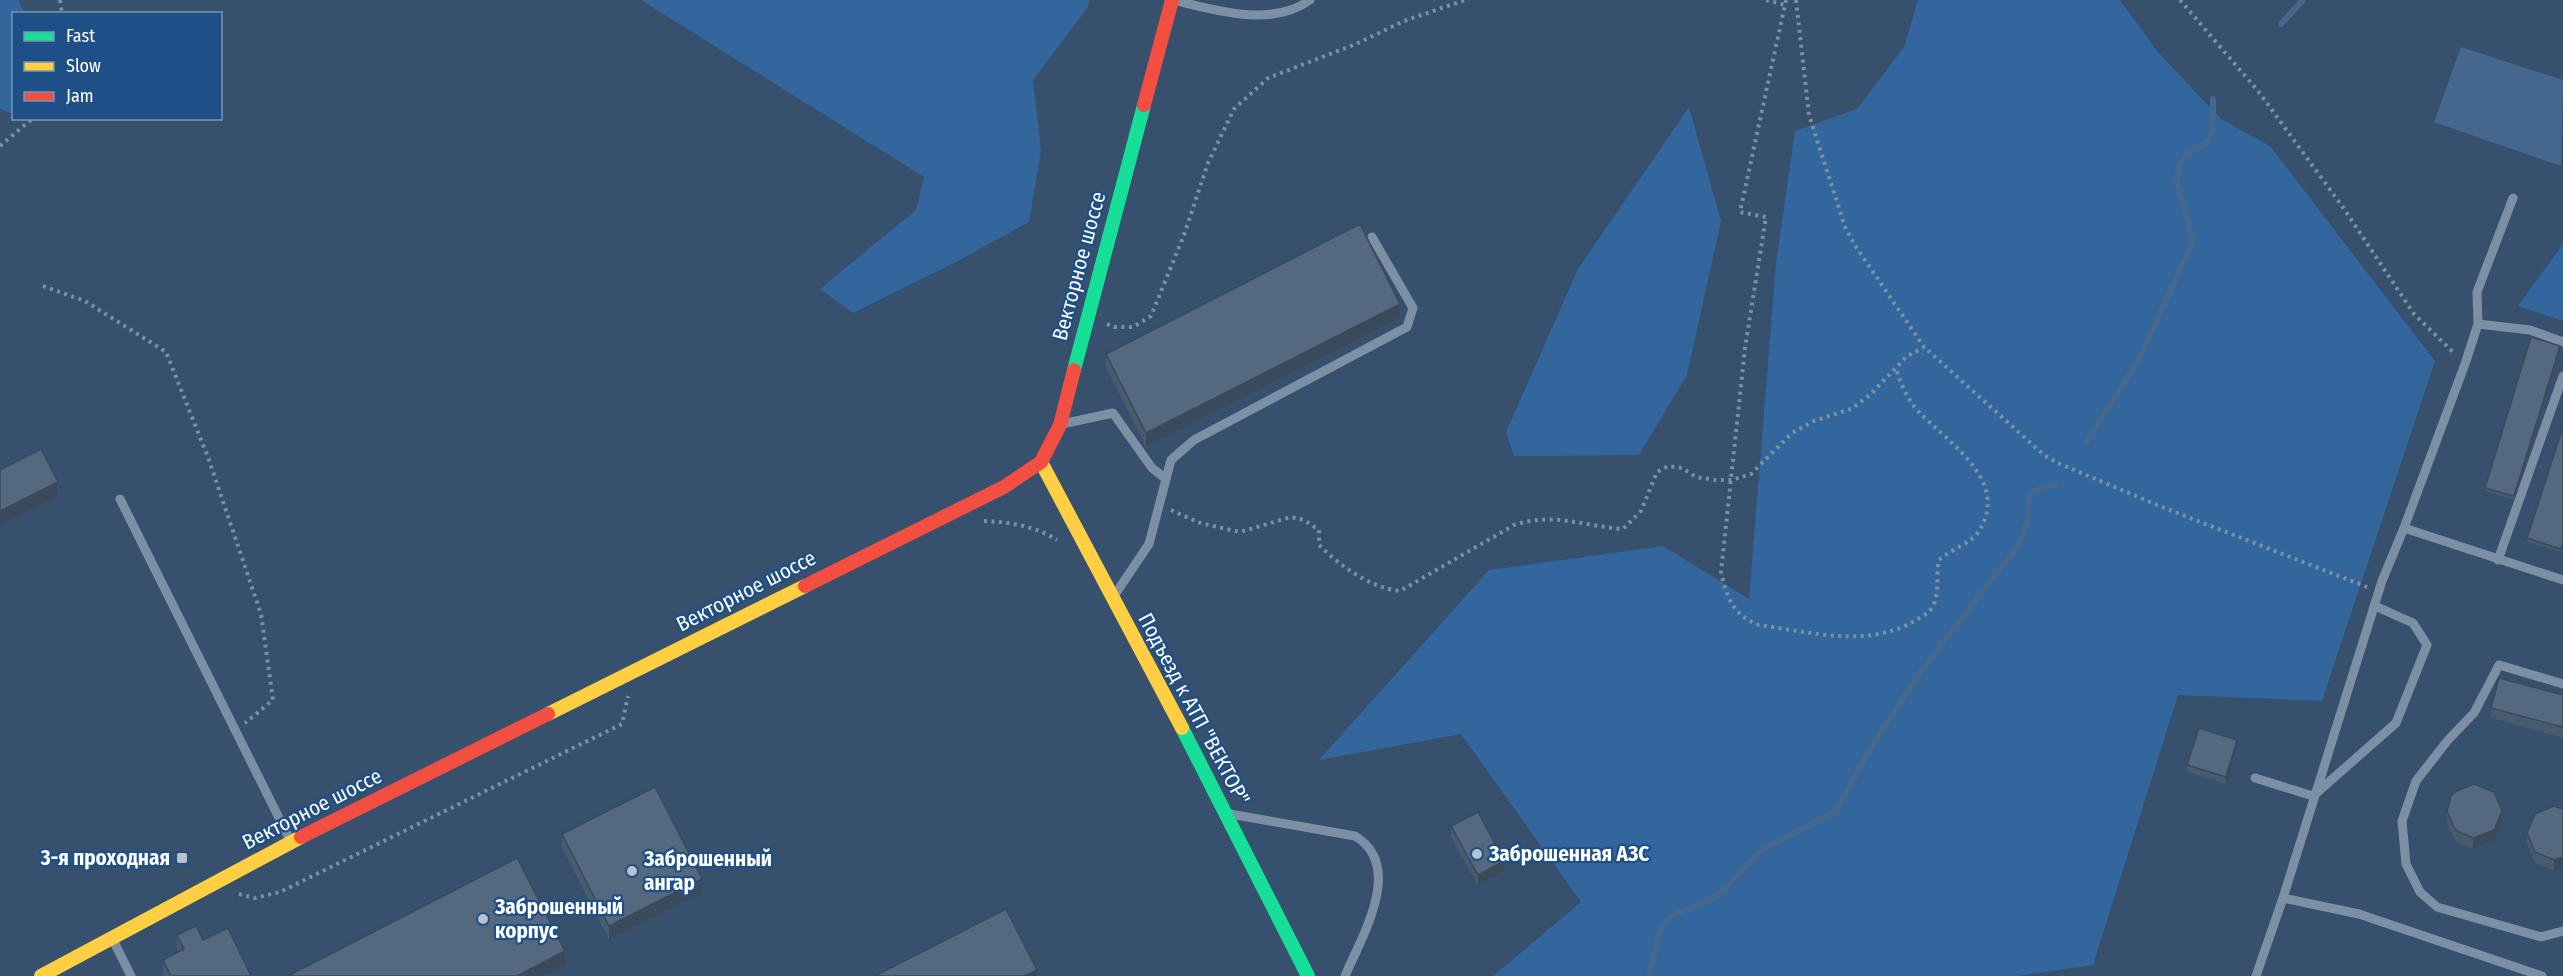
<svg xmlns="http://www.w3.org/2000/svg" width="2563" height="976" font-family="'Fira Sans Condensed',sans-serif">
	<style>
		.green { fill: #33669c }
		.water { fill: #45678e }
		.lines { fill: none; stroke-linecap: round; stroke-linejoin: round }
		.stream { stroke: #45678e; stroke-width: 6 }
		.path { stroke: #7d8fa4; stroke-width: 4; stroke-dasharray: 3 4.5; stroke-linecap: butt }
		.lane { stroke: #7d8fa4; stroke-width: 9 }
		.fast { stroke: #16e098; stroke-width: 14 }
		.slow { stroke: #ffcf43; stroke-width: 14 }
		.jam { stroke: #f24e42; stroke-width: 14 }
		.wall { fill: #485a6e }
		.shaded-wall { fill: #3b4a5a }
		.building { fill: #546980; stroke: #3b4a5a; stroke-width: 1.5 }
		.poi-dot { fill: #b9c2cc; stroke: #1e4f86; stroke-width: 2 }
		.labels { text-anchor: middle; stroke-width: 4.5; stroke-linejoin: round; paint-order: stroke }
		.street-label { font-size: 21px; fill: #fff; stroke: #1e4f86 }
		.poi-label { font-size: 21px; font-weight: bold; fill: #fff; stroke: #1e4f86; text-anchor: start }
	</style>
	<rect width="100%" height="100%" fill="#36506e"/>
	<!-- green -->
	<path class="green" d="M0 0H18L25 13 14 14 13 114 0 109Z
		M641 0H1089L1088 7 1033 80 1041 151 1029 222 954 263 853 313 820 289 916 210 924 177Z
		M1918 0H2120L2157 51 2221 119 2270 146 2435 361 2322 701 2178 695 2093 965 2017 976H1493L1581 902 1461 734 1319 760 1489 570 1663 546 1749 599 1776 264 1795 131 1857 109 1904 47Z
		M1689 107 1721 221 1687 375 1639 455 1514 456 1506 432 1578 269Z
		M2563 244V321L2518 306Z"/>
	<!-- water -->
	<path class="water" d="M2461 47 2563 80 2561 166 2434 122Z"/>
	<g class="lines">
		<!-- stream -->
		<path class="stream" d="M2281 24 2303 0
			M2086 443 2138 361 2193 242 2177 181C2177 170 2182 159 2190 151 2195 147 2203 147 2207 142 2215 130 2213 112 2213 99
			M1649 976 1660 930 1672 915 1705 902 1720 894 1761 850 1835 812 1873 744 1922 670 2020 543 2028 519 2030 494 2036 490 2056 484"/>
		<!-- path -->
		<path class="path" d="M60 0 62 14
			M1766 0 1785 5
			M1786 0 1740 212 1766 217 1745 348 1721 572C1727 598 1733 615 1759 625 1811 632 1868 649 1916 620 1921 617 1928 614 1931 609 1941 595 1935 576 1939 560 1949 551 1971 542 1977 534 2013 482 1949 444 1919 412 1907 399 1901 385 1896 368
			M1796 0 1809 115 1845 227 1854 244 1924 347 2044 455 2058 463 2157 505 2367 587
			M2180 0 2258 91 2342 206 2414 314 2455 354
			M0 146 33 118
			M43 286 85 301 166 352 209 460 261 614 273 700 245 723
			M1107 324 1114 327H1133L1151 316 1184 235 1208 163 1234 109 1268 78 1356 44 1404 21 1465 0
			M1171 510 1200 523 1240 532 1291 517 1304 520 1319 530V545C1340 566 1371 588 1400 591L1514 525C1554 512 1583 526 1623 529L1641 511 1657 472 1668 466 1682 468 1696 477 1715 480H1732L1751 474 1792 433 1814 421 1851 409 1870 395 1906 357 1924 347
			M984 521C1009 522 1035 526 1057 540
			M239 894 255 898 280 892 622 724 628 696"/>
		<!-- lane -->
		<path class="lane" d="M1173 0C1214 10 1272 28 1310 0
			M2478 324 2530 330 2563 342
			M1062 424 1113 413 1152 468 1166 479
			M120 499 291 842
			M2404 528 2465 364 2478 324 2477 292 2513 198
			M2498 560 2563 376
			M1114 596 1149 544 1171 460 1194 440 1407 327 1413 308 1372 237
			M2563 684 2499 665 2474 713 2448 740 2416 781 2402 821 2406 864 2420 892 2437 907 2541 937 2563 931
			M2255 778 2313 796 2396 723 2427 645 2413 623 2375 606
			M1230 814 1355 836C1405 866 1362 936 1345 976
			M2283 898 2359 914 2542 976
			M113 940 131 976
			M2256 976 2283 898 2382 581 2404 528 2563 580"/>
		<!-- fast -->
		<path class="fast" d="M1074 370 1144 105
			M1182 728 1308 976"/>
		<!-- slow -->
		<path class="slow" d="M1041 462 1182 728
			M548 714 805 586
			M41 976 301 837"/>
		<!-- jam -->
		<path class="jam" d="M1144 105 1172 0
			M805 586 1004 487 1041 462 1060 425 1074 370
			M301 837 548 714"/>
	</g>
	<!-- wall -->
	<path class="wall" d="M1400 318 1146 447 1106 368V354Z
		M2560 350 2514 500 2485 491V488Z
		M2563 427V545L2561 552 2527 542V538Z
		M2563 695V738L2491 718V708Z
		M2237 747 2226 784 2187 772V765Z
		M2563 809V867L2554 871 2535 863 2527 844V833Z
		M2447 811 2502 822 2494 841 2473 849 2455 841 2447 822Z
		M1451 826 1504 871 1478 886 1451 837Z
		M562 834 702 893 609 940 562 848Z
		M177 935 203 940 251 976H164L163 974V960L179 952 177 949Z"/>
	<!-- shaded-wall -->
	<path class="shaded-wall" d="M1400 304V318L1146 447V433Z
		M2560 346V350L2514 500V496Z
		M58 482V496L0 525V511Z
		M2237 740V747L2226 784V777Z
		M2502 811V822L2494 841 2473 849V838Z
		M2563 857V867L2554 871V860Z
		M1504 861V871L1478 886V875Z
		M702 879V893L609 940V926Z
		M565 951V965L544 976H517Z
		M1037 970V976H1024Z"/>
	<!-- building -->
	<path class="building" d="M1360 224 1400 304 1146 433 1106 354Z
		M2531 337 2560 346 2514 496 2485 488Z
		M2563 427V542L2561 549 2527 538Z
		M41 449 58 482 0 511V470Z
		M2499 678 2563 695V727L2491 708Z
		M2199 728 2237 740 2226 777 2187 765Z
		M2474 784 2494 792 2502 811 2494 830 2473 838 2455 830 2447 811 2451 796 2455 792Z
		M655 787 702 879 609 926 562 834Z
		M2554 806 2563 809V857L2554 860 2535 852 2527 833 2535 814Z
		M1478 812 1504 861 1478 875 1451 826Z
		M517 858 565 951 517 976H288Z
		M1006 909 1037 970 1024 976H875Z
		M196 926 203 940 228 928 251 976H171L163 960 184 949 177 935Z"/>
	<!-- markers -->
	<g class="poi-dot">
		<circle cx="1477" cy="854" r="6"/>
		<rect x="176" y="852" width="12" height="12" rx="3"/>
		<circle cx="632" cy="871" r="6"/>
		<circle cx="483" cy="919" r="6"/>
	</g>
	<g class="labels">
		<!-- street labels -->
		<g class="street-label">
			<text transform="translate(1079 266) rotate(-75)" y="7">Векторное шоссе</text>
			<text transform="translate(746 591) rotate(-27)" y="7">Векторное шоссе</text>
			<text transform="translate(1194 709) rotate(62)" y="7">Подъезд к АТП "ВЕКТОР"</text>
			<text transform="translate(312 809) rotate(-27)" y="7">Векторное шоссе</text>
		</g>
		<!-- poi labels -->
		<g class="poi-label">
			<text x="1489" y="861">Заброшенная АЗС</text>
			<text x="170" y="865" text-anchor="end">3-я проходная</text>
			<text x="644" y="866">Заброшенный<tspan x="644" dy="24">ангар</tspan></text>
			<text x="495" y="914">Заброшенный<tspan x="495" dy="24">корпус</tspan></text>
		</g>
	</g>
	<!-- legend -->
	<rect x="12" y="12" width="210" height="108" fill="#1e4f86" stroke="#7895b6" stroke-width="1.5"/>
	<rect x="24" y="32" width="30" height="9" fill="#16e098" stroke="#7895b6" stroke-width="1.5"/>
	<text x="66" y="42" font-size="18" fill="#ffffff">Fast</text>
	<rect x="24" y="62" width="30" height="9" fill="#ffcf43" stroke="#7895b6" stroke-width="1.5"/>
	<text x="66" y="72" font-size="18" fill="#ffffff">Slow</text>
	<rect x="24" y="92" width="30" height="9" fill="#f24e42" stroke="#7895b6" stroke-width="1.5"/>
	<text x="66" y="102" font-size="18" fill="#ffffff">Jam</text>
</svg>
